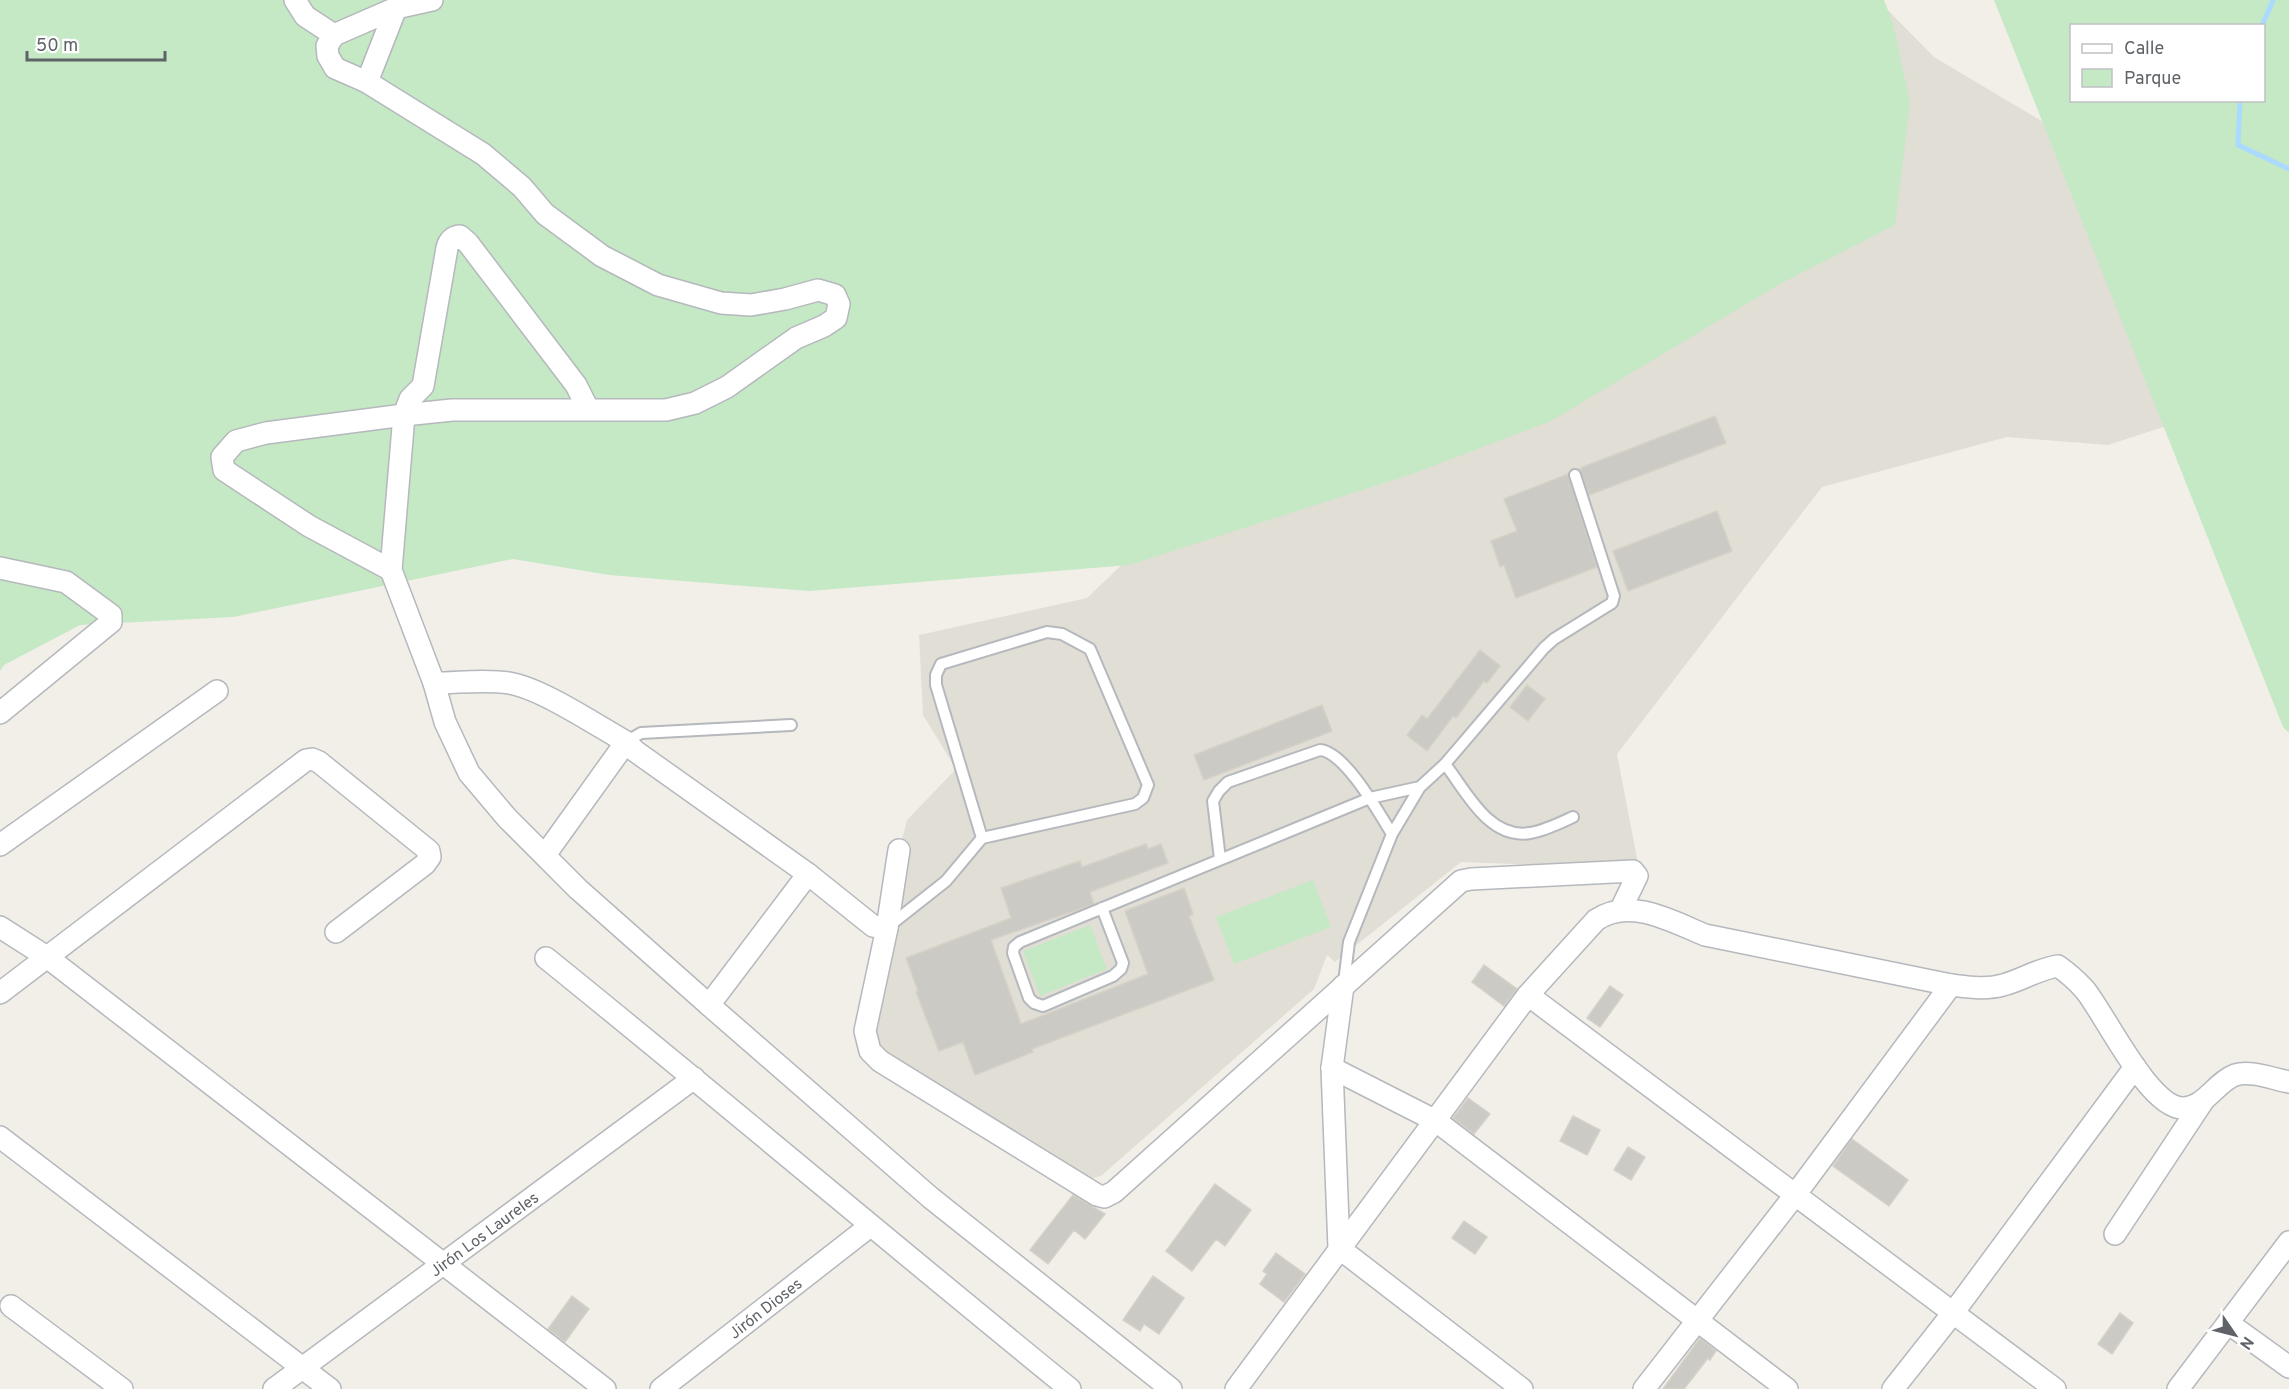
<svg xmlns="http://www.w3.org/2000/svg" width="2289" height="1389" font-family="Overpass,sans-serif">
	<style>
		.education { fill: #e1ded6 }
		.green { fill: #c5e8c5; fill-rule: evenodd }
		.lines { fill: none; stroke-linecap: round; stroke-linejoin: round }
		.stream { stroke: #aadaff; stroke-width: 5 }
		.building { fill: #cccac5; stroke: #d6d1c6; stroke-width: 1.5 }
		.lane-casing { stroke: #b5b8bc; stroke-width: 14 }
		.street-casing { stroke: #b5b8bc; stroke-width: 24 }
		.lane { stroke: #fff; stroke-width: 10 }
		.street { stroke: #fff; stroke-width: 21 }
		.labels { text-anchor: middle; stroke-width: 4.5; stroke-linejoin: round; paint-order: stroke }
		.street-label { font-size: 16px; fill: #5f6368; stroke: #fff }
	</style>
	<rect width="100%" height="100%" fill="#f1efe8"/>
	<!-- education -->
	<path class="education" d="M1878 0 1934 57 2104 158 2191 418 2108 445 2007 437 1822 487 1617 754 1639 869 1461 862 1335 962 1327 955 1314 989 1101 1176 1074 1183 867 1043 856 1019 907 820 956 769 923 715 919 635 1087 598 1258 435Z"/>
	<!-- green -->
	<path class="green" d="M0 0H1884L1893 23 1910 103 1895 225 1778 285 1551 421 1415 473 1129 565 809 591 609 575 513 559 233 617 80 625 4 665 0 671Z
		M1994 0H2289V733L2283 727ZM2072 26H2264V100H2072Z
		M1313 880 1331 927 1234 964 1216 917Z
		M1090 925 1107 969 1040 996 1023 951Z"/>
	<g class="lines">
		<!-- stream -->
		<path class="stream" d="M2262 26 2273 0
			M2240 100 2238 145 2289 169"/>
	</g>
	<!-- building -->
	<path class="building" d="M1715 416 1726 443 1589 495 1580 469 1583 467Z
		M1568 474 1597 567 1516 598 1504 565 1500 567 1491 541 1517 531 1504 499Z
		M1717 511 1732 551 1628 591 1613 551Z
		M1480 650 1500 666 1487 683 1484 681 1456 718 1453 716 1427 751 1407 735 1422 715 1427 719Z
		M1527 685 1545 699 1528 721 1510 707Z
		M1322 705 1332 731 1204 780 1194 755Z
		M1146 844 1148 849 1161 844 1168 863 1090 892 1094 904 991 940 1021 1024 1148 974 1125 911 1184 888 1193 914 1189 916 1214 980 1032 1049 1033 1052 975 1075 963 1042 939 1051 916 992 918 991 906 958 1011 918 1001 888 1080 861 1082 867Z
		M1484 965 1517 989 1504 1006 1472 982Z
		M1610 986 1623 995 1600 1027 1587 1018Z
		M1468 1098 1490 1114 1474 1134 1453 1118Z
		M1573 1116 1600 1130 1587 1155 1560 1141Z
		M1852 1139 1908 1180 1889 1206 1833 1166Z
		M1628 1147 1645 1157 1631 1180 1614 1170Z
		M1215 1184 1251 1210 1225 1246 1216 1239 1192 1271 1166 1251Z
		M1073 1195 1105 1214 1085 1239 1074 1230 1048 1264 1030 1250Z
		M1464 1221 1487 1237 1475 1254 1452 1238Z
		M1276 1253 1305 1274 1284 1302 1260 1284 1267 1274 1263 1271Z
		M1153 1276 1184 1298 1159 1334 1144 1324 1140 1331 1123 1320Z
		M572 1296 589 1309 565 1342 548 1329Z
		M2120 1313 2133 1323 2112 1354 2098 1344Z
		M1700 1338 1716 1351 1710 1360 1708 1358 1684 1389H1663Z"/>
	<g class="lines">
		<!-- lane casing -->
		<g class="lane-casing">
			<path id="lane" d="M626 742 641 733 791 725
				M1445 764C1466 791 1489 840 1530 833 1544 831 1560 823 1573 817
				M1220 859 1213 801 1219 791 1228 782 1320 750C1345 752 1379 813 1392 834
				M1102 908 1123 963 1121 969 1113 976 1043 1006 1034 1003 1029 998 1013 953 1014 947 1020 942 1370 798 1420 787
				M889 926 946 881 982 838 1135 804 1143 798 1148 785 1090 649 1062 634 1047 632 941 664 936 675V685L982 838
				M1344 982 1349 942 1392 834 1420 787 1445 764 1544 648 1554 639 1612 603 1614 596 1575 475"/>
		</g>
		<!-- street casing -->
		<g class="street-casing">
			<g id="street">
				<path d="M295 0 305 16 334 35"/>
				<path d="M367 82 396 8"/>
				<path d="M588 409 576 385 468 243 460 236C452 237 449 240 447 248L423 386 410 399 404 415 391 570 434 683 445 722 469 773 507 818 578 889 709 1005 931 1198 1171 1389"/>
				<path d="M0 568 66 582 111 615V622L0 713"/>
				<path d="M391 570 309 526 224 470 222 457 236 441 266 433 404 415 452 410H666L695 403 727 387 796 338 824 326 836 318 839 304 835 295 818 290 785 299 751 305 721 303 658 285 602 256 545 214 522 187 483 154 367 82 335 68 328 56 327 46 334 35 396 8 432 0"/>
				<path d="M434 683C458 683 485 679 509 683 541 688 596 725 626 742L635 751 808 874 709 1005"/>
				<path d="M0 845 217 691"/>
				<path d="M899 850 887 928 865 1031 870 1051 880 1061 1097 1195 1104 1197 1114 1192 1461 881 1471 879 1633 871 1637 876 1621 909"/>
				<path d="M545 855 626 742"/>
				<path d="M808 874 873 926 887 928"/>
				<path d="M0 927 47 957 605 1389"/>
				<path d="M546 958C722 1100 894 1246 1070 1389"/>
				<path d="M1343 986 1332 1068 1339 1248 1522 1389"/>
				<path d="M0 993 306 760 312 759 319 762 429 851 430 857 425 864 336 932"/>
				<path d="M1528 995 2055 1389"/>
				<path d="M1332 1068 1436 1121 1787 1389"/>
				<path d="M0 1137 330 1389"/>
				<path d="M2115 1234 2203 1101"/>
				<path d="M11 1306 122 1389"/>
				<path d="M2228 1323 2289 1367"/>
				<path id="s1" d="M274 1389 694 1078"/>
				<path id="s2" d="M661 1389 870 1226"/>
				<path d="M1236 1389 1528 995 1596 920C1630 897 1671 921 1705 935L1951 985C1968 987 1986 990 2003 985 2022 980 2038 969 2058 966 2068 973 2077 981 2085 990 2106 1016 2148 1106 2182 1108 2204 1109 2216 1082 2235 1075 2251 1070 2273 1079 2289 1082"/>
				<path d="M1644 1389 1795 1195 1951 985"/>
				<path d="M1893 1389 1953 1313 2135 1067"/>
				<path d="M2178 1389 2289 1242"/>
			</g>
		</g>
		<!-- lane -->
		<use href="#lane" class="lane"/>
		<!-- street -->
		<use href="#street" class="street"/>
	</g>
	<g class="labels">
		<!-- street labels -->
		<g class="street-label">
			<text dy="6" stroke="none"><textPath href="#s1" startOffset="261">Jirón Los Laureles</textPath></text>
			<text dy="6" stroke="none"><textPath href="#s2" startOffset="132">Jirón Dioses</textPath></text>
		</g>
	</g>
	<!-- legend -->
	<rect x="2070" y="24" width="195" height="78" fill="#ffffff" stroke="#bfc1c3" stroke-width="1.5"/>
	<rect x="2082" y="44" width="30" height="9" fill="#ffffff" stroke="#bfc1c3" stroke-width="1.5"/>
	<text x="2124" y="54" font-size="18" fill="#5f6368">Calle</text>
	<rect x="2082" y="69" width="30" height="18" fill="#c5e8c5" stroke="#bfc1c3" stroke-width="1.5"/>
	<text x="2124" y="84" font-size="18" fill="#5f6368">Parque</text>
	<!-- north arrow -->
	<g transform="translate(2235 1335) rotate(125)" stroke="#ffffff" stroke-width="4.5" paint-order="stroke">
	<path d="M0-4.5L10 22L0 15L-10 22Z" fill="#5f6368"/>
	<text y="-9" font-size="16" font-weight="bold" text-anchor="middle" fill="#5f6368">N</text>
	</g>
	<!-- scale -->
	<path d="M27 51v9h138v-9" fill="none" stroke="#5f6368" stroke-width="3"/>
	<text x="36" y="51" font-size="18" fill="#5f6368" stroke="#ffffff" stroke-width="4.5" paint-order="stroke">50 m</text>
</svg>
